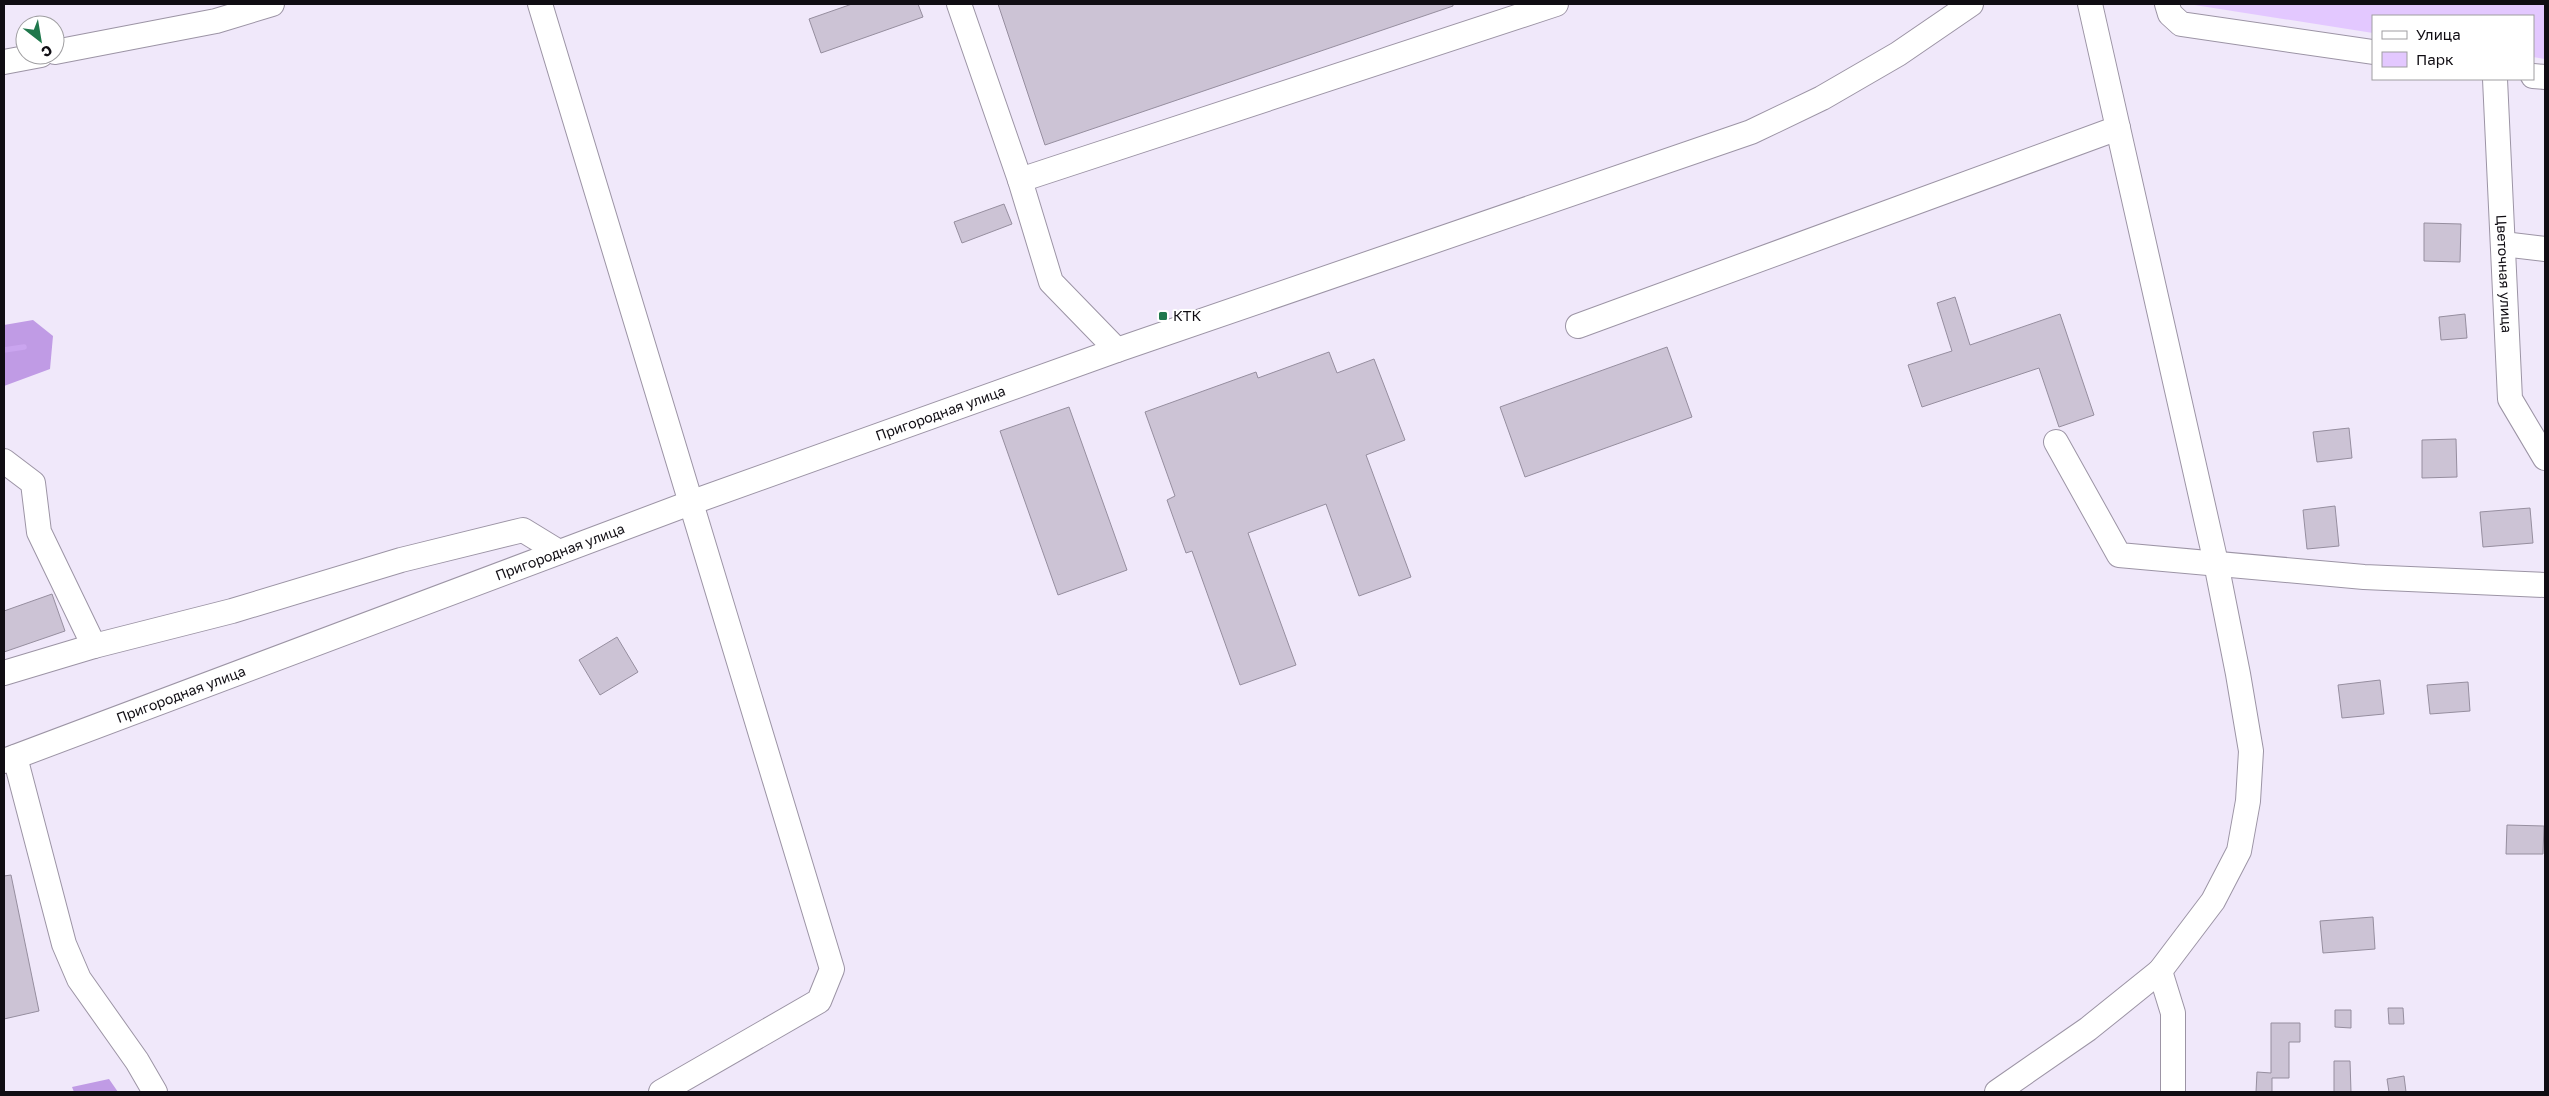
<svg xmlns="http://www.w3.org/2000/svg" width="2549" height="1096" font-family="'Golos Text',sans-serif">
	<style>
		.green { fill: #e3c8ff }
		.forest { fill: #c09be5 }
		.lines { fill: none; stroke-linecap: round; stroke-linejoin: round }
		.stream { stroke: #caa5ef; stroke-width: 5.5 }
		.building { fill: #ccc3d5; stroke: #968e9f }
		.minor-casing { stroke: #9c94a5; stroke-width: 26 }
		.minor { stroke: #fff; stroke-width: 24 }
		.poi-dot { fill: #1f784c; stroke: #fff; stroke-width: 2 }
		.labels { text-anchor: middle; stroke-width: 4; stroke-linejoin: round; paint-order: stroke }
		.street-label { font-size: 14px; fill: #100d13; stroke: #fff }
		.poi-label { font-size: 14px; fill: #100d13; stroke: #fff; text-anchor: start }
	</style>
	<rect width="100%" height="100%" fill="#f0e8fa"/>
	<!-- green -->
	<path class="green" d="M2188 4H2545V59L2533 57V16H2373V33Z"/>
	<!-- forest -->
	<path class="forest" d="M33 320 53 336 50 369 4 386V325Z
		M109 1079 118 1092H74L72 1087Z"/>
	<g class="lines">
		<!-- stream -->
		<path class="stream" d="M4 350 24 347"/>
	</g>
	<!-- building -->
	<path class="building" d="M852 4H918L923 17 821 53 809 19Z
		M998 4H1453V6L1045 145Z
		M1004 204 1012 224 962 243 954 222Z
		M2424 223 2461 224 2460 262 2424 261Z
		M1955 297 1970 345 2060 314 2094 415 2059 427 2039 368 1922 407 1908 365 1952 351 1937 303Z
		M2465 314 2467 338 2441 340 2439 317Z
		M1667 347 1692 417 1525 477 1500 407Z
		M1329 352 1337 373 1374 359 1405 440 1366 455 1411 577 1359 596 1326 504 1248 533 1296 665 1240 685 1192 551 1186 553 1167 500 1175 496 1145 412 1256 372 1258 378Z
		M1069 407 1127 570 1058 595 1000 431Z
		M2349 428 2352 458 2317 462 2313 432Z
		M2456 439 2457 477 2422 478V440Z
		M2335 506 2339 546 2307 549 2303 510Z
		M2530 508 2533 543 2483 547 2480 512Z
		M52 594 65 631 4 652V611Z
		M617 637 638 672 600 695 579 660Z
		M2380 680 2384 714 2342 718 2338 685Z
		M2468 682 2470 711 2430 714 2427 685Z
		M2507 825 2544 826 2543 854H2506Z
		M11 875 39 1011 4 1019V876Z
		M2373 917 2375 949 2323 953 2320 921Z
		M2388 1008H2403L2404 1024H2389Z
		M2335 1010H2351V1028L2335 1027Z
		M2271 1023H2300V1042H2289V1078H2272V1092H2256L2257 1072 2271 1073Z
		M2334 1061H2350L2351 1092H2334Z
		M2404 1076 2406 1092H2389L2387 1079Z"/>
	<g class="lines">
		<!-- minor casing -->
		<g class="minor-casing">
			<g id="minor">
				<path d="M540 4 832 969 819 1001 661 1092"/>
				<path d="M959 4 1020 180 1051 282 1117 350"/>
				<path d="M2167 4 2170 14 2181 24 2373 52"/>
				<path d="M55 52 216 21 272 4"/>
				<path d="M4 62 41 55"/>
				<path d="M2533 76 2545 77"/>
				<path id="s1" d="M2495 79 2510 399 2545 458"/>
				<path d="M1020 180 1556 4"/>
				<path d="M2503 244 2545 249"/>
				<path d="M1578 326 2118 128"/>
				<path d="M2056 442 2119 555 2364 577 2545 585"/>
				<path d="M4 461 33 483 39 532 94 646"/>
				<path d="M4 673 94 646 232 611 401 560 523 530 559 552"/>
				<path d="M15 757 64 944 79 979 137 1061 155 1092"/>
				<path id="s2" d="M4 761 690 503 1117 350 1751 132 1822 98 1898 54 1971 4"/>
				<path d="M2160 971 2173 1013V1092"/>
				<path d="M1997 1092 2088 1029 2160 971 2213 901 2239 851 2248 801 2251 751 2238 674 2216 563 2090 4"/>
			</g>
		</g>
		<!-- minor -->
		<use href="#minor" class="minor"/>
	</g>
	<!-- markers -->
	<rect class="poi-dot" x="1158" y="311" width="10" height="10" rx="2.5"/>
	<g class="labels">
		<!-- street labels -->
		<g class="street-label">
			<text dy="5" stroke="none"><textPath href="#s1" startOffset="195">Цветочная улица</textPath></text>
			<text dy="5" stroke="none"><textPath href="#s2" startOffset="999">Пригородная улица</textPath></text>
			<text dy="5" stroke="none"><textPath href="#s2" startOffset="594">Пригородная улица</textPath></text>
			<text dy="5" stroke="none"><textPath href="#s2" startOffset="189">Пригородная улица</textPath></text>
		</g>
		<!-- poi labels -->
		<g class="poi-label">
			<text x="1173" y="321">КТК</text>
		</g>
	</g>
	<!-- border -->
	<rect width="2549" height="1096" fill="none" stroke="#100d13" stroke-width="10"/>
	<!-- legend -->
	<rect x="2372" y="15" width="162" height="65" fill="#ffffff" stroke="#9f9ea1"/>
	<rect x="2382" y="31" width="25" height="8" fill="#ffffff" stroke="#9f9ea1"/>
	<text x="2416" y="40" font-size="15" fill="#100d13">Улица</text>
	<rect x="2382" y="52" width="25" height="15" fill="#e3c8ff" stroke="#9f9ea1"/>
	<text x="2416" y="65" font-size="15" fill="#100d13">Парк</text>
	<!-- north arrow -->
	<g transform="translate(40 40) rotate(149)"><circle r="24" fill="#ffffff" stroke="#9f9ea1"/>
	<path d="M0-4L9 19L0 12L-9 19Z" fill="#1f784c"/>
	<text y="-8" font-size="14" font-weight="bold" text-anchor="middle" fill="#100d13">С</text>
	</g>
</svg>
